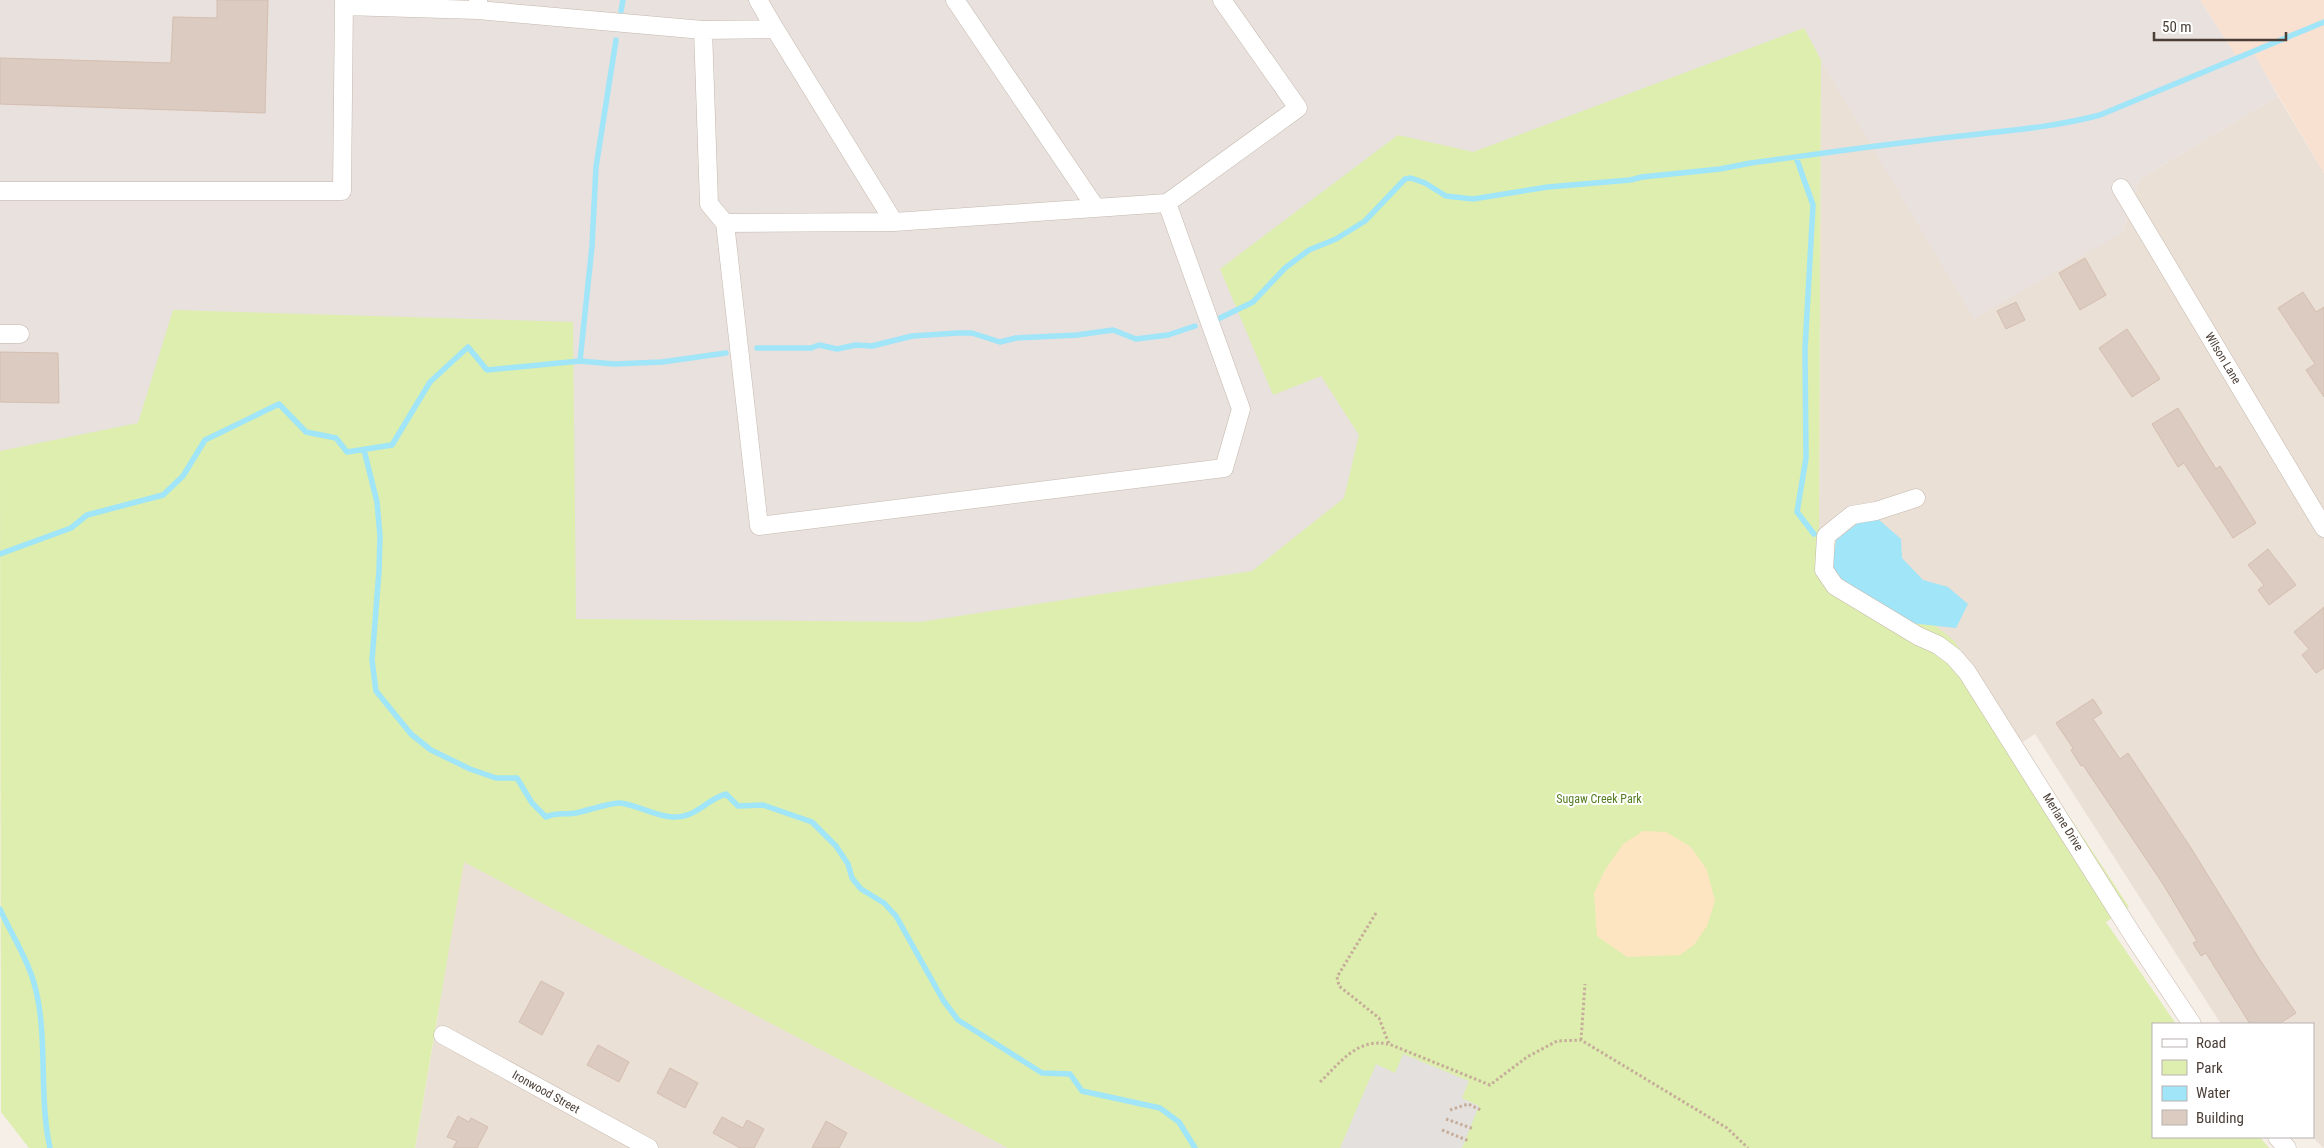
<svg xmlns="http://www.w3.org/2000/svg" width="2324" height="1148" font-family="'Roboto Condensed',sans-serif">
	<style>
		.residential { fill: #eae0d6 }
		.commercial { fill: #f9e1d2 }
		.industrial { fill: #e8e1dd }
		.green { fill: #ddeeae }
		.sand { fill: #fde5c1 }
		.parking { fill: #e4e0dd }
		.water { fill: #a0e5f8 }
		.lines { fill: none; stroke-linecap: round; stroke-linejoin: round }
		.stream { stroke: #a0e5f8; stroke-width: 5.5 }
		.building { fill: #dccbc0; stroke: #d4beaf }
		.minor-casing { stroke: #c5b8ad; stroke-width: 19 }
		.path { stroke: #c6ad9a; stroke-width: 3; stroke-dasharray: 2.5 2.5; stroke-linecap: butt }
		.minor { stroke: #fff; stroke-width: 18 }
		.labels { text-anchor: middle; stroke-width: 4; stroke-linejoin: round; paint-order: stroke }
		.street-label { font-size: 12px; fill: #4a3e36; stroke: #fff }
		.park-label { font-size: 12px; fill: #567d21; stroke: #fff }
	</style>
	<rect width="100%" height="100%" fill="#f6efe8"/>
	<!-- residential -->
	<path class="residential" d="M1821 60 2122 233 2140 179 2278 96 2324 173V1148L2312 1137 2313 1024H2221L2035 734 2021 743 1819 529Z
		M448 853 1008 1148H415L438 1016Z"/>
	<!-- commercial -->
	<path class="commercial" d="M2200 0H2324V173L2252 51 2236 56Z"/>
	<!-- industrial -->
	<path class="industrial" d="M0 0H2200L2236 56 2252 50 2278 96 2140 179 2122 233 1974 319 1811 44 1346 559 942 695 0 554Z"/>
	<!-- green -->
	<path class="green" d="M1804 28 1821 60 1819 529 1954 641 2129 907 2106 922 2176 1024H2153V1137H2260L2269 1148H1008L464 862 415 1148H29L1 1112 0 451 138 423 173 310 573 322 576 619 920 622 1252 571 1344 498 1359 435 1321 376 1273 395 1220 269 1398 135 1473 152Z"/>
	<!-- sand -->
	<path class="sand" d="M1643 831 1666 832 1691 847 1707 870 1715 901 1707 926 1694 945 1680 955 1627 957 1597 936 1594 893 1605 870 1623 844Z"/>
	<!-- parking -->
	<path class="parking" d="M1403 1054 1469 1081 1462 1098 1479 1106 1462 1148H1340L1376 1064 1395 1073Z"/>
	<!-- water -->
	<path class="water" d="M1871 513 1901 539 1902 558 1923 580 1948 587 1968 604 1956 628 1901 622 1831 577 1836 540Z"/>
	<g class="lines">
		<!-- stream -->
		<path class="stream" d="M621 11 623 0
			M1796 157 1813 205 1805 349 1806 458 1797 512 1814 534
			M1218 319 1253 302 1285 268 1309 250 1336 239 1365 221 1405 179 1411 178 1425 183 1446 196 1473 199 1548 187 1630 180 1642 177 1720 169 1751 163C1818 154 1885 144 1952 137 2002 131 2051 128 2100 115L2324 22
			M757 348H811L819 345 837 349 856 345 872 346 912 336 958 333H972L1000 342 1016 338 1077 335 1113 330 1136 339 1168 335 1195 326
			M580 361 592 246 596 167 616 40
			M364 450 377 502 380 536 379 571 372 660 376 691 411 734 431 750 470 769 496 778H517L532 803 546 817C556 812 565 815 576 813 586 811 612 802 620 803 638 805 654 816 672 817 697 818 705 800 726 794L738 806 763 805 812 822 836 846 848 864 852 878 861 889 884 903 896 916 943 1000 958 1020 1042 1073 1070 1074 1082 1091 1160 1108 1179 1122 1195 1148
			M0 554 71 528 87 515 163 495 183 476 205 440 279 404 306 432 336 438 347 452 392 445 430 382 468 347 487 370 580 361 614 364 662 362 726 353
			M0 909C11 934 27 957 34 983 49 1036 38 1094 50 1148"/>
	</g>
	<!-- building -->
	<path class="building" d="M217 0H268L265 113 0 104V58L171 63 173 17 217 18Z
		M2085 258 2106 295 2080 310 2059 273Z
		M2303 292 2316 312 2324 307V397L2306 370 2315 364 2278 308Z
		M2016 302 2025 320 2006 329 1997 311Z
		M2127 329 2160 379 2132 397 2099 348Z
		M0 352 58 353 59 403 0 402Z
		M2178 408 2216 469 2220 466 2256 523 2233 538 2184 463 2178 467 2152 424Z
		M2268 549 2296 585 2269 605 2258 590 2264 585 2248 565Z
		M2324 607V668L2316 673 2302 655 2309 649 2294 632Z
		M2093 699 2102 713 2093 719 2120 759 2128 753 2191 848 2260 960 2296 1013 2279 1024H2250L2206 953 2201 956 2193 943 2197 941 2163 884 2083 765 2081 766 2071 750 2073 748 2056 723Z
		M541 981 564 993 542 1035 519 1022Z
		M598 1045 629 1062 619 1082 587 1065Z
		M670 1068 698 1083 685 1108 657 1093Z
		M458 1116 469 1122 471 1118 488 1127 477 1148H453L457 1141 447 1137Z
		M722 1117 743 1128 747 1120 764 1129 754 1148H740L713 1133Z
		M826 1121 847 1133 839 1148H812Z"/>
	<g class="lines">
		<!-- minor casing -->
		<g class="minor-casing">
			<path id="minor" d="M758 0 775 29
				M955 0 1096 208
				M344 6 478 10V0
				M478 10 703 30 775 29 894 222 725 223 709 204 703 30
				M2121 188 2324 528
				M0 191H342L344 0
				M1167 203 1298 108 1222 0
				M725 223 759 526 1224 468 1241 409 1167 203 894 222
				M0 334H20
				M1916 498 1876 511 1852 515 1826 536 1824 570 1835 586 1918 636 1938 645 1954 657 1967 672 2134 937 2192 1024
				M443 1035 649 1148
				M2277 1137 2287 1148"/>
		</g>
		<!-- path -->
		<path class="path" d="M1376 913 1337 977 1339 986 1379 1018 1389 1044 1490 1085 1527 1057 1557 1041 1581 1040 1727 1128 1748 1148
			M1581 1040 1585 984
			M1320 1082C1341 1062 1357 1038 1388 1044
			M1450 1110 1468 1104 1481 1110
			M1446 1119 1474 1129
			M1442 1130 1469 1141"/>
		<!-- minor -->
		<use href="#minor" class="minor"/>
	</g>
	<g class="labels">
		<!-- street labels -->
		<g class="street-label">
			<text transform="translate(2223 358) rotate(59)" y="4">Wilson Lane</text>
			<text transform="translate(2063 822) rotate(58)" y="4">Merlane Drive</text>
			<text transform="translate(546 1092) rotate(29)" y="4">Ironwood Street</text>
		</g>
		<!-- park labels -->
		<g class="park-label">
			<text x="1599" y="803">Sugaw Creek Park</text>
		</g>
	</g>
	<!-- legend -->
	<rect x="2152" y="1023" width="162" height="115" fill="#ffffff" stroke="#b7b2af"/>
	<rect x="2162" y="1039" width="25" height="8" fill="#ffffff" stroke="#b7b2af"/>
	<text x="2196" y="1048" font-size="15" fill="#4a3e36">Road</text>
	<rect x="2162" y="1060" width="25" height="15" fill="#ddeeae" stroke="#b7b2af"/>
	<text x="2196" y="1073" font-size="15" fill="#4a3e36">Park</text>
	<rect x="2162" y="1086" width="25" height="15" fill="#a0e5f8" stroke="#b7b2af"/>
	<text x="2196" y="1098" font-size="15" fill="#4a3e36">Water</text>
	<rect x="2162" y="1110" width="25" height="15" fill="#dccbc0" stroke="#b7b2af"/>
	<text x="2196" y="1123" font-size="15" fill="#4a3e36">Building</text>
	<!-- scale -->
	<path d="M2154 32v8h132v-8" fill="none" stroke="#4a3e36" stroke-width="2.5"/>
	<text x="2162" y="32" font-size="15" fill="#4a3e36" stroke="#ffffff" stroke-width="4" paint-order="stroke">50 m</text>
</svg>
